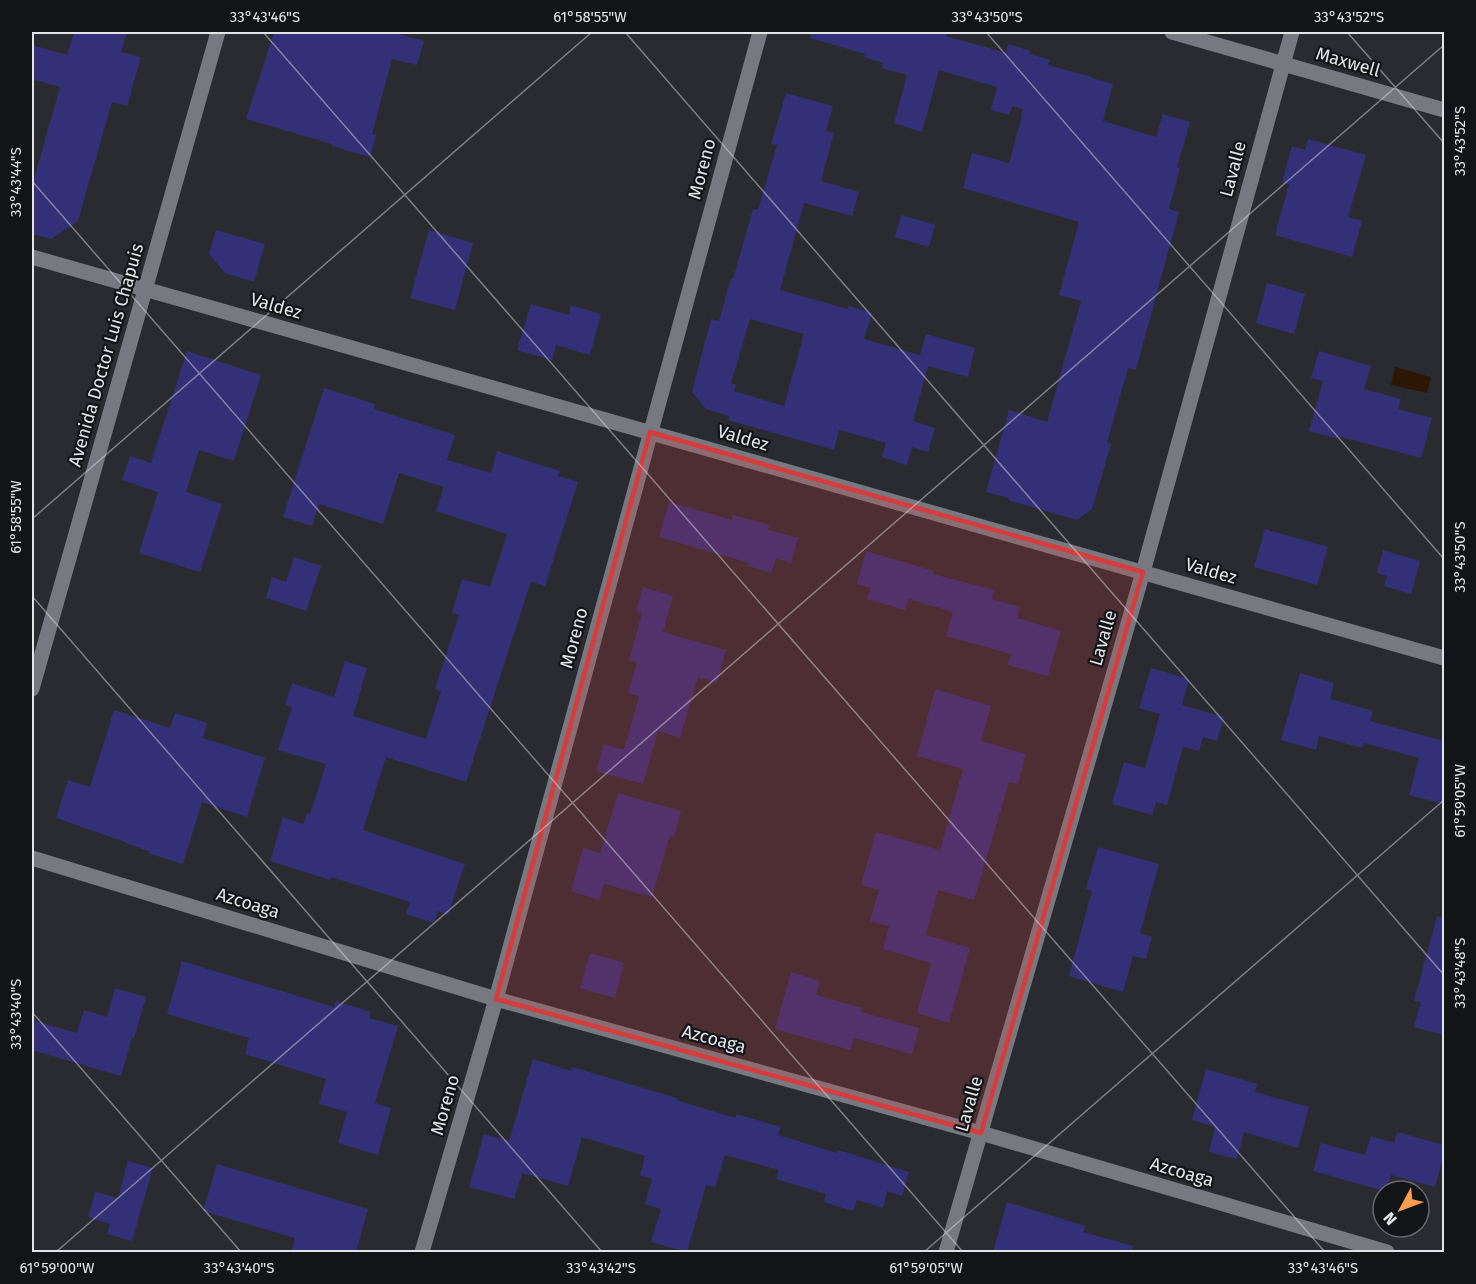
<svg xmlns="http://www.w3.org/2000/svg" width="1476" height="1284" font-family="'Fira Sans',sans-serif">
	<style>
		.water { fill: #2d1604 }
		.building { fill: #333077; fill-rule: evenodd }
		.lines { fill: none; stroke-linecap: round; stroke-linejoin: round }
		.minor { stroke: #777880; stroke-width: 15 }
		.secondary { stroke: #777880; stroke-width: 15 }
		.marked { fill: #d73b3b; fill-opacity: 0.2; stroke: #d73b3b; stroke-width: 4.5; stroke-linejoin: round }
		.ticks { fill: none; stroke: #e4e5e9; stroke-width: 1.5; stroke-opacity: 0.45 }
		.labels { text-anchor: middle; stroke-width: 4.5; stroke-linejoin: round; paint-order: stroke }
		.street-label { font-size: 18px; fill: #e4e5e9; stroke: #131417 }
		.neatline { fill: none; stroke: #e4e5e9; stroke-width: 2 }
		.ticks-label { font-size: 15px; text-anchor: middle; fill: #e4e5e9 }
	</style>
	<rect width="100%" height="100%" fill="#2a2b31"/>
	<!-- water -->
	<path class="water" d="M1395 367 1431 377 1427 393 1391 385Z"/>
	<!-- building -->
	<path class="building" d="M74 32H127L121 52 141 57 127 106 112 102 78 221 51 239 32 234V186L60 87 32 79V45L67 55Z
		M274 32H392L424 41 417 65 392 59 372 134 376 135 370 157 332 146V144L246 119Z
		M811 32H947L946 36 1006 53 1008 44 1030 51 1029 54 1050 60 1048 65 1092 77V78L1113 84 1103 121 1156 137 1163 114 1190 122 1177 167 1180 168 1169 209 1179 212 1136 370 1128 368 1107 443 1111 444 1092 509 1077 520 1008 500 1009 498 986 492 1009 410 1047 422 1081 301 1059 295 1079 222 963 188 972 153 1009 163 1022 116 1021 115 1023 109 1012 106 1009 115 991 110 997 87 939 70 922 132 894 123 907 75 882 68 883 63 864 57 865 54 810 38Z
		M786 93 833 106 826 131 834 133 821 181 859 192 852 216 804 203 780 290 848 309 849 306 872 313 864 339 920 355 926 334 975 348 968 377 928 366 913 421 935 428 928 452 912 447 907 465 882 457 886 443 839 430 834 450 728 420 729 416 706 409 692 392 711 319 719 321 731 278 733 279 753 209 758 210 777 145 771 144ZM750 319 804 334 784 406 734 391 736 385 731 383Z
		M1308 139 1366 155 1348 217 1362 221 1352 257 1275 235 1289 184 1282 182 1292 146 1305 150Z
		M901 215 935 225 929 247 895 237Z
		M216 230 265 244 254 282 225 273 209 254Z
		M429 230 473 243 455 310 410 298Z
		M1267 283 1305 294 1294 334 1256 323Z
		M531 304 569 315 571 305 601 314 590 355 556 345 552 360 517 350Z
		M187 351 261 375 234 461 199 450 186 492 222 504 200 572 139 553 158 492 122 480 130 456 151 463Z
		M1319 351 1371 366 1364 389 1401 399 1398 409 1432 418 1421 458 1338 436 1337 439 1309 431 1323 381 1311 378Z
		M324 388 375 404 374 409 455 435 447 460 491 473 497 451 560 471 558 476 578 482 545 586 531 581 466 782 386 757 363 830 465 864 448 915 438 911 434 923 406 914 410 902 331 877 330 880 270 861 283 817 303 824 307 813 310 814 326 764 278 750 292 707 285 705 292 683 334 697 345 661 367 668 353 716 426 739 441 691 435 689 459 615 452 613 462 579 490 587 507 534 436 511 444 487 399 473 383 524 319 504 312 526 283 517Z
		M669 502 732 520 733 515 769 525 768 530 798 538 791 563 776 558 771 573 748 566 749 563 659 537Z
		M1265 529 1328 547 1317 585 1254 567Z
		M1383 550 1420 561 1411 594 1384 586 1387 576 1377 573Z
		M866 551 934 571 933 574 994 590 992 599 1020 607 1017 618 1061 631 1048 676 1008 665 1011 654 946 636 953 612 909 599 905 610 867 599 871 588 857 584Z
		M294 557 321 566 306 611 266 598 272 577 286 582Z
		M643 587 673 596 663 632 726 650 717 683 698 677 680 738 658 731 643 784 596 771 604 744 624 750 639 696 628 693 637 662 629 660 642 613 636 611Z
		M1151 668 1189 679 1182 705 1224 717 1217 741 1203 737 1199 751 1183 747 1167 805 1156 802 1152 815 1112 804 1124 762 1145 768 1160 714 1139 708Z
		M1300 673 1334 683 1330 699 1373 711 1370 721 1444 741V804L1409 795 1419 758 1364 743 1362 748 1319 736 1316 750 1281 740Z
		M935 689 991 706 981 741 1026 754 1018 784 1009 782 974 900 938 890 926 935 970 948 949 1023 917 1013 931 963 883 949 889 926 870 921 879 890 861 885 876 832 940 850 963 769 917 756Z
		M114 710 170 728 175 713 207 723 203 738 265 758 247 817 202 802 183 864 148 853 149 851 125 843V842L56 818 68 780 90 787Z
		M618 793 681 811 674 837 670 835 652 897 604 884 599 900 571 891 583 848 600 853Z
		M1098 847 1159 864 1140 933 1152 937 1146 959 1133 956 1123 992 1069 976 1092 891 1086 889Z
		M1437 916 1444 917V1035L1414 1027 1421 1002 1414 1001Z
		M590 953 624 963 615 998 580 988Z
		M182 961 334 1007 336 1001 371 1012 369 1018 398 1026 375 1103 391 1108 378 1155 338 1143 347 1112 319 1104 326 1079 245 1054 249 1038 167 1014Z
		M791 972 820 981 816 995 862 1008 861 1012 919 1028 912 1054 854 1038 850 1050 775 1029Z
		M115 988 146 997 134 1038 132 1037 121 1076 32 1050V1020L77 1033 84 1010 107 1017Z
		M533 1059 571 1071 572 1067 677 1098 676 1100 735 1118 736 1114 781 1127 778 1135 837 1153 838 1150 909 1172 902 1196 887 1191 883 1208 857 1200 853 1211 824 1202 826 1194 776 1179 779 1170 725 1155 715 1187 706 1185 687 1252 651 1242 661 1209 645 1204 652 1179 640 1175 645 1156 582 1137 568 1186 522 1173 514 1199 469 1187 484 1134 509 1141Z
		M1206 1069 1257 1084 1255 1092 1309 1107 1298 1148 1244 1132 1237 1159 1209 1152 1215 1127 1192 1120Z
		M1397 1132 1444 1145V1154L1435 1187 1391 1175 1386 1191H1384L1313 1171 1321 1143 1365 1155 1371 1136 1394 1143Z
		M128 1161 153 1168 132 1241 107 1234 110 1224 88 1217 95 1192 118 1198Z
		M217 1164 368 1209 356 1252H291L295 1238 203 1211Z
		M1007 1202 1085 1226 1083 1232 1133 1246 1132 1252H993Z"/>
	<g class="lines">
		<!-- minor -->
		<path class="minor" d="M1172 32 1444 110
			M32 257 1444 658
			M32 858 496 999 981 1133 1387 1252
			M422 1252 496 999 760 32
			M946 1252 1143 572 1292 32"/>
		<!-- secondary -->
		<path class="secondary" d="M32 689 218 32"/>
	</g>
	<!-- marked area -->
	<path class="marked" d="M650 432 1143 572 981 1133 496 999Z"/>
	<!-- ticks -->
	<path class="ticks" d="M263 32 1325 1252M625 32 1444 975M986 32 1444 559M1347 32 1444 143M32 181 963 1252M32 519 592 32M32 596 602 1252M32 1012 241 1252M56 1252 1444 45M924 1252 1444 800"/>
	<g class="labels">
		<!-- street labels -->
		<g class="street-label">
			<text transform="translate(1348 62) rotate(16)" y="6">Maxwell</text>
			<text transform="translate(702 169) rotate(-75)" y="6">Moreno</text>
			<text transform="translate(1233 169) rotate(-75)" y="6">Lavalle</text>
			<text transform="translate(276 306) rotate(16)" y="6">Valdez</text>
			<text transform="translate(106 355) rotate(-74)" y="6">Avenida Doctor Luis Chapuis</text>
			<text transform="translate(743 438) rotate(16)" y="6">Valdez</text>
			<text transform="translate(1211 571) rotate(16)" y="6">Valdez</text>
			<text transform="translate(574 638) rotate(-75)" y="6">Moreno</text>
			<text transform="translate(1103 638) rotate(-74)" y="6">Lavalle</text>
			<text transform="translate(248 903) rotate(17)" y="6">Azcoaga</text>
			<text transform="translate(714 1039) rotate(15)" y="6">Azcoaga</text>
			<text transform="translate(969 1104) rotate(-74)" y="6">Lavalle</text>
			<text transform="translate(445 1105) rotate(-74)" y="6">Moreno</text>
			<text transform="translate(1182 1172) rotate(16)" y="6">Azcoaga</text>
		</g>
	</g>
	<!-- border -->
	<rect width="1476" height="1284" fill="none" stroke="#131417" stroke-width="66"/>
	<!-- north arrow -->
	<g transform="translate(1401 1209) rotate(229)"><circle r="28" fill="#131417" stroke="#67686b" stroke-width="1.5"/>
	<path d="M0-4.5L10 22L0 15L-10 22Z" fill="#fc9e52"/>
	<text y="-9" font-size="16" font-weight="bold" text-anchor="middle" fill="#e4e5e9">N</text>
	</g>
	<rect x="33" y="33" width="1410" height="1218" class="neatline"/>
	<g class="ticks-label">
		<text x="265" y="22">33°43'46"S</text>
		<text x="590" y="22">61°58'55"W</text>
		<text x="987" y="22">33°43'50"S</text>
		<text x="1349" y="22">33°43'52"S</text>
		<text transform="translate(1460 141) rotate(-90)" y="5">33°43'52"S</text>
		<text transform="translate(16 182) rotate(-90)" y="5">33°43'44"S</text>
		<text transform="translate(16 517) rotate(-90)" y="5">61°58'55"W</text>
		<text transform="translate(1460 557) rotate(-90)" y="5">33°43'50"S</text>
		<text transform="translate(1460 801) rotate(-90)" y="5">61°59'05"W</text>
		<text transform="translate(1460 973) rotate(-90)" y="5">33°43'48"S</text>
		<text transform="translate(16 1014) rotate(-90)" y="5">33°43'40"S</text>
		<text x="57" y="1273">61°59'00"W</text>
		<text x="239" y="1273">33°43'40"S</text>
		<text x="601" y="1273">33°43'42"S</text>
		<text x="926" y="1273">61°59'05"W</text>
		<text x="1323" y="1273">33°43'46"S</text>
	</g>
</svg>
